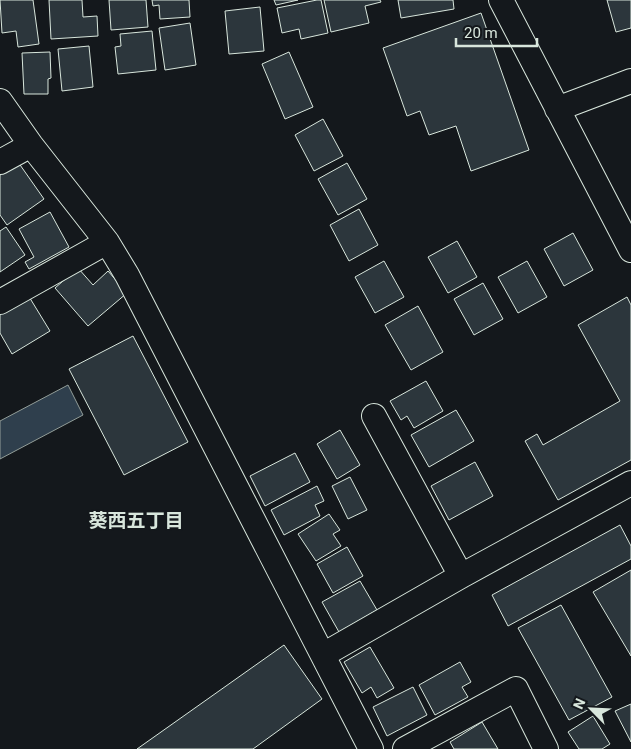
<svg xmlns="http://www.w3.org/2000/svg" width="631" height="749" font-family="Roboto,'Noto Sans JP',sans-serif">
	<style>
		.water { fill: #2f3f4d; stroke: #939e99 }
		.building { fill: #2c363c; stroke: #d8e6dc }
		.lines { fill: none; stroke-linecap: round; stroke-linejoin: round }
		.street-casing { stroke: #d8e6dc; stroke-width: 26 }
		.street { stroke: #14181c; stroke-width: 24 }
		.labels { text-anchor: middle; stroke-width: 4; stroke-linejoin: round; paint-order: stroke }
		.neighbourhood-label { font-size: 19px; font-weight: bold; fill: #d8e6dc; stroke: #14181c }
	</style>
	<rect width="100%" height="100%" fill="#14181c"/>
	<!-- water -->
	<path class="water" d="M68 385 83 415 0 459V421Z"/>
	<!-- building -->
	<path class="building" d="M0 0H33L39 44 18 47 16 31 2 33Z
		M49 0H82L83 17 97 16 98 36 51 39Z
		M109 0H146L148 27 111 30Z
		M152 0H189L190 17 160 19 159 5 153 6Z
		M274 0H298L276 5Z
		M317 0H321L328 33 301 39 299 29 282 33 277 8Z
		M324 0H380L381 2 365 6 369 23 331 32Z
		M398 0H453L454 9 401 18Z
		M607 0H631V28L616 32Z
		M260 7 264 51 229 54 225 11Z
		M481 13 529 150 471 171 456 126 429 135 420 111 407 116 383 48Z
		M190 23 196 65 165 70 159 28Z
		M152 31 156 70 118 74 115 47 121 46 120 34Z
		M89 46 93 87 62 91 58 49Z
		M50 52 51 78 48 79V94H24L22 53Z
		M289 52 313 107 285 119 262 64Z
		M323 119 343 156 314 171 295 135Z
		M18 162 44 199 7 225 0 215V175Z
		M347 163 367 199 338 215 318 179Z
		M359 209 378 245 349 261 330 225Z
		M50 212 69 247 29 269 25 262 34 257 19 229Z
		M6 227 25 255 0 272V231Z
		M573 233 593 270 564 286 544 249Z
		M457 241 477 277 448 293 428 257Z
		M384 261 404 297 375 313 355 277Z
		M527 261 547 297 518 313 498 277Z
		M78 268 93 285 108 271 127 293 88 326 55 288Z
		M483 283 503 319 474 335 454 299Z
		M28 295 50 331 12 354 0 333V312Z
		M627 297 631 305V460L558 500 525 441 537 434 543 445 620 401 578 325Z
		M418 306 443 352 411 370 385 325Z
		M133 336 188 442 124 475 69 369Z
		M426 381 443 411 414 428 407 416 401 420 390 401Z
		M456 410 474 441 429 467 411 435Z
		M340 430 360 465 337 479 317 444Z
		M295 453 310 482 265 506 250 476Z
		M475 462 493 496 449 520 431 486Z
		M350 477 367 510 348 519 332 486Z
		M317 486 324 501 315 505 320 516 284 535 271 510Z
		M329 514 340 530 333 534 341 546 316 561 298 534Z
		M620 525 631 546V559L508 626 492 595Z
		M347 547 363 576 333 593 317 564Z
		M631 570V656L593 592Z
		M360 581 377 610 339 632 322 602Z
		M561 605 612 697 569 720 518 628Z
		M284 645 322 699 253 749H137Z
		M370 647 394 688 377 698 371 687 362 693 344 662Z
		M460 662 471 682 462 687 468 697 435 715 419 685Z
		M413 687 427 715 387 736 373 707Z
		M631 704V742L615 711Z
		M593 716 610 744 602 749H579L568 732Z
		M482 722 498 749H454L450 742Z"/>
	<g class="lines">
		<!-- street casing -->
		<g class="street-casing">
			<path id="street" d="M501 0 631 250
				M0 101 31 145 107 242 127 275 371 749
				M557 109 631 81
				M0 162 31 145
				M0 302 107 242
				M374 416 461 576
				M323 655 461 576 631 483
				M405 749 516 689 546 749"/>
		</g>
		<!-- street -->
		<use href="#street" class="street"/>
	</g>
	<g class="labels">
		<!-- neighbourhood labels -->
		<g class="neighbourhood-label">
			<text x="136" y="527">葵西五丁目</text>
		</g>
	</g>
	<!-- north arrow -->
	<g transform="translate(591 709) rotate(294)" stroke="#14181c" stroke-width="4" paint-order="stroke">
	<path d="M0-4L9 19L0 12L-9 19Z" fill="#d8e6dc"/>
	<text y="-8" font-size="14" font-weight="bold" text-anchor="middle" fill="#d8e6dc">N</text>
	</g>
	<!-- scale -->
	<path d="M456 38v8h81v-8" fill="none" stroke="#d8e6dc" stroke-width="2.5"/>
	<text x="464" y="38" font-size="15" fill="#d8e6dc" stroke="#14181c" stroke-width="4" paint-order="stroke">20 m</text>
</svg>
